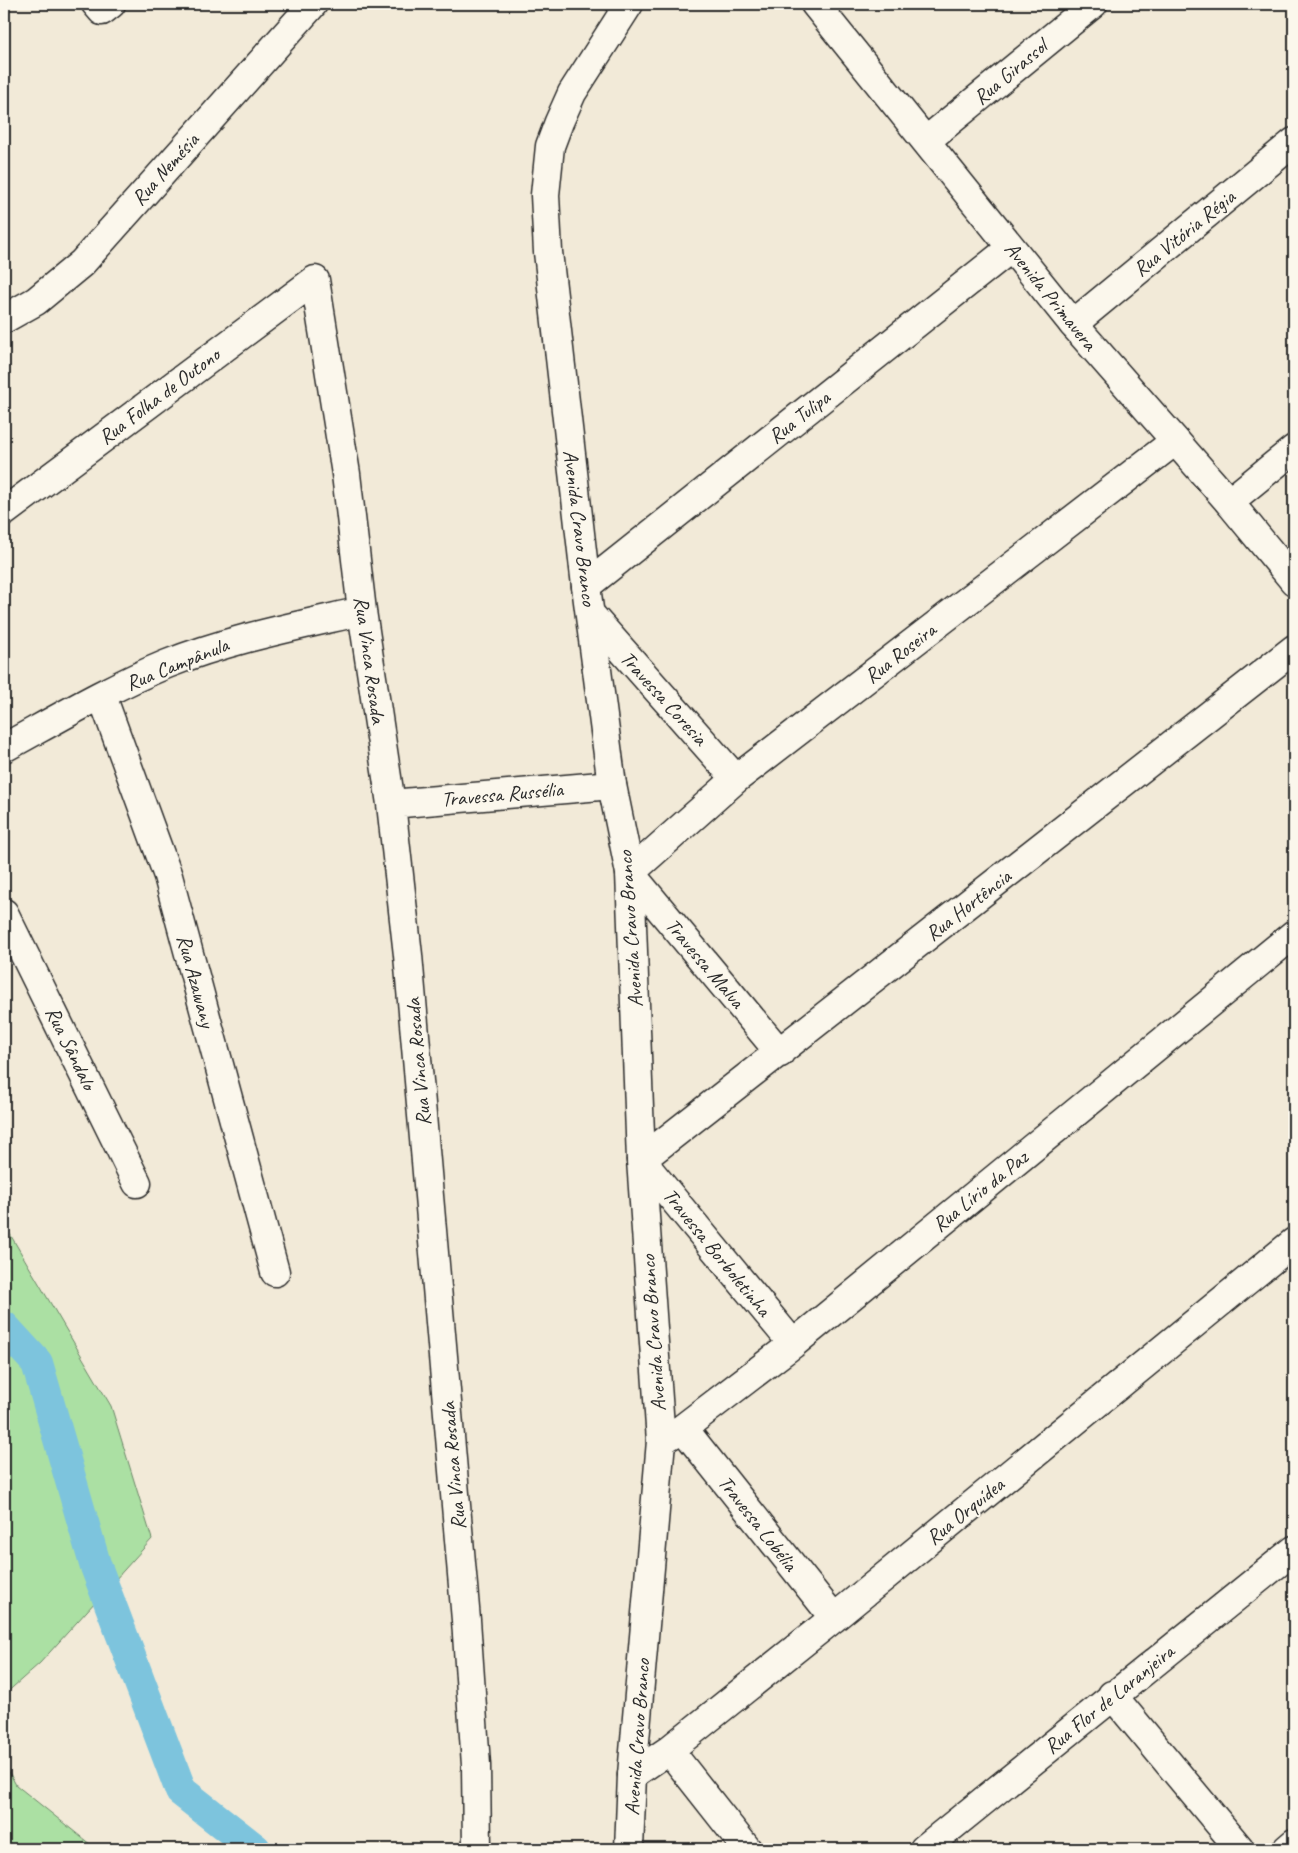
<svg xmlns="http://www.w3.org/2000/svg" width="1298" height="1853" font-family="Caveat,sans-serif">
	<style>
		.green { fill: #abe0a3; stroke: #6b8667 }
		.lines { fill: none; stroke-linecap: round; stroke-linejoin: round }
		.canal { stroke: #7dc4dd; stroke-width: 32 }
		.minor-casing { stroke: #2b2b2b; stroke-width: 31 }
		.tertiary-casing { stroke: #2b2b2b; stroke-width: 31 }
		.minor { stroke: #fbf7ec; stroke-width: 28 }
		.tertiary { stroke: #fbf7ec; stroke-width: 28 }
		.labels { text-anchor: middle; stroke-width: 4; stroke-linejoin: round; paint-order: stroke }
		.street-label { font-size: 21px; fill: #2b2b2b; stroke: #fbf7ec }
	</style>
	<rect width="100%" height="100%" fill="#f2ead8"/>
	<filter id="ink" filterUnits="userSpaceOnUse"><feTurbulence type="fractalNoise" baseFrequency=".02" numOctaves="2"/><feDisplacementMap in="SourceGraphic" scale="10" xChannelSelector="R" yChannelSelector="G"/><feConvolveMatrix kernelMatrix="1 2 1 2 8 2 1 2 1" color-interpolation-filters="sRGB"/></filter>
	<g filter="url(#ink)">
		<!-- green -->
		<path class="green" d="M4 1224 111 1406 152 1539 40 1663 4 1695Z
			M4 1763 16 1785 96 1849H4Z"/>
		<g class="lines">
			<!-- canal -->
			<path class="canal" d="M4 1327 37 1363 95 1564 181 1791 255 1849"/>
			<!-- minor casing -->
			<g class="minor-casing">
				<path id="minor" d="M96 4 102 11 111 4
					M927 140 1093 4
					M4 319 36 301 82 263 313 4
					M1073 324 1294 142
					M1229 502 1294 449
					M4 512 315 280 346 474 362 611 391 804 408 955 466 1620 476 1765 477 1849
					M586 586 1011 248
					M592 616 736 779
					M102 696 168 876 275 1272
					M4 748C57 719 111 687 167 664 230 639 297 626 362 611
					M391 804 612 785
					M4 913 137 1183
					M780 1053 630 873 736 779 1175 441
					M793 1344 641 1160 1294 649
					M683 1428 834 1618
					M661 1441 683 1428 793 1344 1294 934
					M1112 1695 1240 1849
					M669 1750 747 1849
					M632 1775 669 1750 834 1618 1294 1242
					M924 1849 1294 1550
					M1287 1849 1294 1843"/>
			</g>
			<!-- tertiary casing -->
			<g class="tertiary-casing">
				<path id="tertiary" d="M629 4 572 93 559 122 550 146 545 195 548 252 586 586 612 785 630 873 641 1160 661 1441 632 1775 629 1849
					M815 4 1073 324 1229 502 1294 581"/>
			</g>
			<!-- minor -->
			<use href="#minor" class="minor"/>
			<!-- tertiary -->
			<use href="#tertiary" class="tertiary"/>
		</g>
	</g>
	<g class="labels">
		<!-- street labels -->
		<g class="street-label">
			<text transform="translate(1010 72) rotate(-40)" y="7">Rua Girassol</text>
			<text transform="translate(165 169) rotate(-48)" y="7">Rua Nemésia</text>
			<text transform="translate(1184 233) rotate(-39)" y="7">Rua Vitória Régia</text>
			<text transform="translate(1051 296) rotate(51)" y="7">Avenida Primavera</text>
			<text transform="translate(159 396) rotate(-37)" y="7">Rua Folha de Outono</text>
			<text transform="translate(799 417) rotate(-38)" y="7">Rua Tulipa</text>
			<text transform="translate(580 528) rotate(83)" y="7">Avenida Cravo Branco</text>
			<text transform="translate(900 653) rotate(-38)" y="7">Rua Roseira</text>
			<text transform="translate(370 660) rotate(82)" y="7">Rua Vinca Rosada</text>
			<text transform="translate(177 664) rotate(-22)" y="7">Rua Campânula</text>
			<text transform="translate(664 698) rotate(48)" y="7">Travessa Coresia</text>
			<text transform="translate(502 794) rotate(-5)" y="7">Travessa Russélia</text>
			<text transform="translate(968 905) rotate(-38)" y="7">Rua Hortência</text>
			<text transform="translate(630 929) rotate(-94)" y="7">Avenida Cravo Branco</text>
			<text transform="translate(705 963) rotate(50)" y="7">Travessa Malva</text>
			<text transform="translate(196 981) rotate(75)" y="7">Rua Azawany</text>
			<text transform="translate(71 1048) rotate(64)" y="7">Rua Sândalo</text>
			<text transform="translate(418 1062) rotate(-95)" y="7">Rua Vinca Rosada</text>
			<text transform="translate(980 1191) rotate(-39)" y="7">Rua Lírio da Paz</text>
			<text transform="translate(717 1252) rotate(51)" y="7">Travessa Borboletinha</text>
			<text transform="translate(653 1333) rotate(-94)" y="7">Avenida Cravo Branco</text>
			<text transform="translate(453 1466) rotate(-95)" y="7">Rua Vinca Rosada</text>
			<text transform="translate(965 1511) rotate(-39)" y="7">Rua Orquídea</text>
			<text transform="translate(758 1523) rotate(52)" y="7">Travessa Lobélia</text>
			<text transform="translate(1109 1699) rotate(-39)" y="7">Rua Flor de Laranjeira</text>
			<text transform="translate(637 1737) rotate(-86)" y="7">Avenida Cravo Branco</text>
		</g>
	</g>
	<!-- margin -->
	<rect width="1298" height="1853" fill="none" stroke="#fbf7ec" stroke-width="20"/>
	<rect x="10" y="10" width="1278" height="1833" fill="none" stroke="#2b2b2b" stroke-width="2" filter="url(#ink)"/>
</svg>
